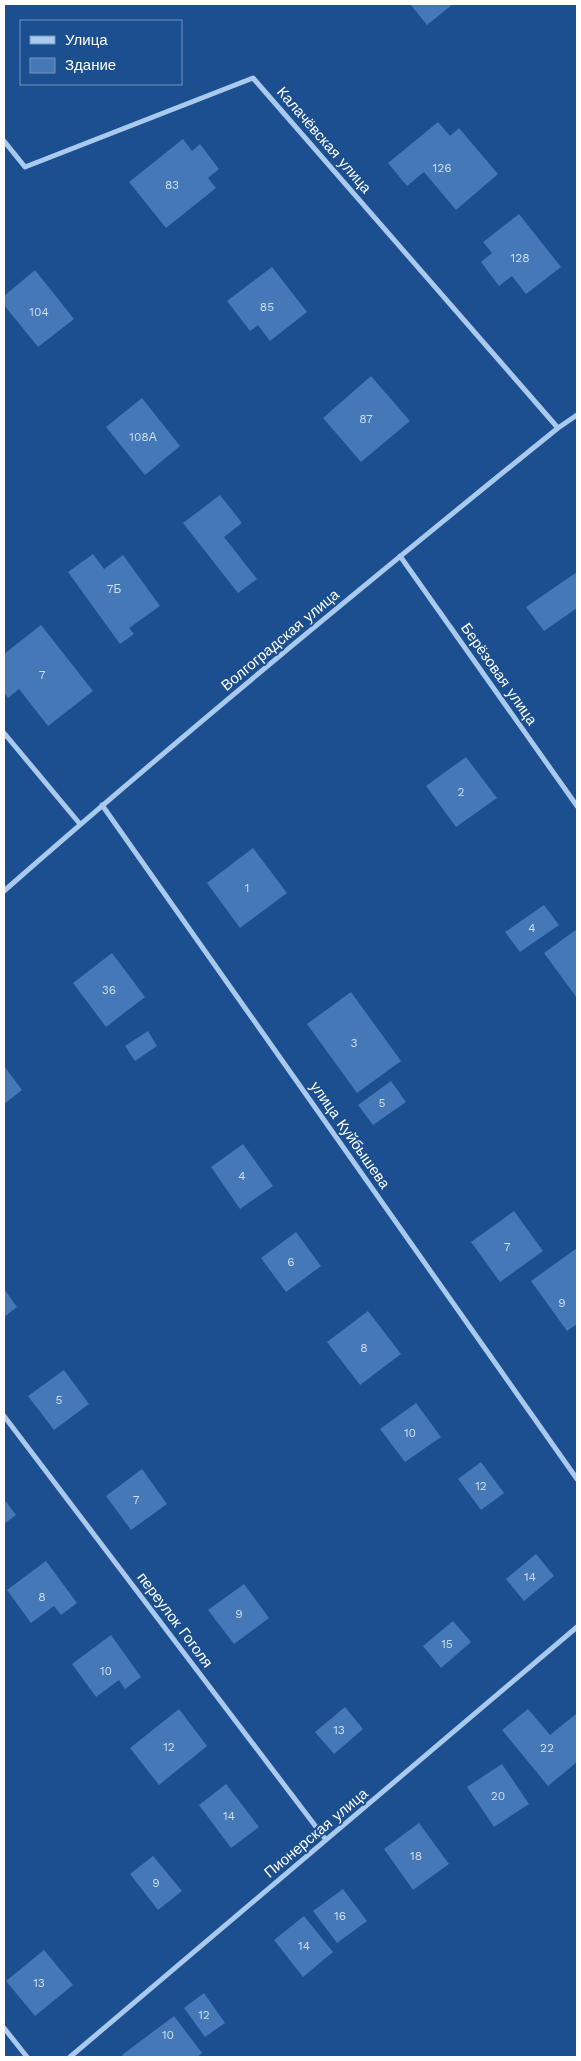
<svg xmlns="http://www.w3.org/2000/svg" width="581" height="2061" font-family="'Work Sans',sans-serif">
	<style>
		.building { fill: #4478b7 }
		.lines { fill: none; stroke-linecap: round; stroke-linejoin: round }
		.minor { stroke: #a9c9ee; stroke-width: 5 }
		.labels { text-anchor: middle; stroke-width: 4; stroke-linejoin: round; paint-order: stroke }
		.number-label { font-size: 12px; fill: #d0dded }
		.street-label { font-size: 15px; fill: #fff; stroke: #1b4f8f }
	</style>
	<rect width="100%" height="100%" fill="#1b4f8f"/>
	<!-- building -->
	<path class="building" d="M410 4H453L427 25Z
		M438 122 450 136 459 128 498 174 456 210 424 172 407 186 388 163Z
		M183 139 192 151 200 144 219 169 208 178 216 188 166 228 129 182Z
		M519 214 561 267 526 294 512 276 499 286 481 262 492 253 483 242Z
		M272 267 307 312 270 341 258 325 250 331 227 301Z
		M35 270 74 319 38 347 4 305V296Z
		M371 376 410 421 361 462 323 418Z
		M142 398 180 446 145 475 106 427Z
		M220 495 242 523 224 537 257 579 238 593 183 523Z
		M93 554 104 569 123 555 160 606 129 628 134 634 120 644 68 572Z
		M577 572V608L544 631 526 607Z
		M41 625 93 691 48 726 19 689 8 698 4 692V654Z
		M466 757 497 798 456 827 426 786Z
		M253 848 287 893 240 928 207 883Z
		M544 905 559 925 520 952 505 932Z
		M577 929V998L544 953Z
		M112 953 145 997 106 1027 73 983Z
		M351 992 401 1061 357 1093 307 1024Z
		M148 1031 157 1046 135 1061 125 1046Z
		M4 1066 22 1090 4 1104Z
		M391 1081 406 1102 373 1125 358 1105Z
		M243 1144 273 1186 240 1209 211 1167Z
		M514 1211 543 1251 500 1282 471 1242Z
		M296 1232 321 1266 286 1292 261 1258Z
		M577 1248V1324L567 1331 531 1281Z
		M4 1289 17 1307 4 1317Z
		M368 1311 401 1354 360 1385 327 1342Z
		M64 1370 89 1404 54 1430 28 1396Z
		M416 1403 441 1437 405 1462 380 1429Z
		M481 1462 504 1493 481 1510 458 1479Z
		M142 1469 167 1504 131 1530 106 1496Z
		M4 1499 16 1515 4 1524Z
		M536 1554 554 1576 524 1601 506 1579Z
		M46 1561 77 1603 61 1615 54 1606 31 1623 7 1590Z
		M244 1584 269 1618 234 1644 208 1610Z
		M453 1621 471 1642 441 1668 423 1646Z
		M111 1635 141 1677 125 1689 119 1680 96 1697 72 1664Z
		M345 1707 363 1729 334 1754 315 1732Z
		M179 1709 207 1746 159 1785 130 1748Z
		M528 1709 550 1735 576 1714 577 1715V1762L548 1786 502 1730Z
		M502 1764 529 1804 494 1827 467 1787Z
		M226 1784 259 1827 231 1848 199 1805Z
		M419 1823 449 1864 413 1890 384 1849Z
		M153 1856 182 1891 158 1910 130 1874Z
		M343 1889 367 1921 337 1943 313 1911Z
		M304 1916 333 1952 303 1977 274 1940Z
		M44 1950 73 1985 35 2016 6 1981Z
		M204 1993 225 2023 205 2037 184 2008Z
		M174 2016 202 2053 197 2057H124L122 2055Z"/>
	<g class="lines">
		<!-- minor -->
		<path class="minor" d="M4 141 25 167 253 78 558 428
			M400 556 577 806
			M4 733 80 824
			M102 805 577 1479
			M4 891C185 732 371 579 558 428L577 415
			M4 1416 326 1840
			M4 2028 27 2057
			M70 2057 577 1627"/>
	</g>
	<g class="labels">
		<!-- number labels -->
		<g class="number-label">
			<text x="442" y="172">126</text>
			<text x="172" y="189">83</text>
			<text x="520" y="262">128</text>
			<text x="267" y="311">85</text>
			<text x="39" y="316">104</text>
			<text x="366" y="423">87</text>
			<text x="143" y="441">108А</text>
			<text x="114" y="593">7Б</text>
			<text x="42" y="679">7</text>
			<text x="461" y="796">2</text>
			<text x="247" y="892">1</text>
			<text x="532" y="932">4</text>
			<text x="109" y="994">36</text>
			<text x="354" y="1047">3</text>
			<text x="382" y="1107">5</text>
			<text x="242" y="1180">4</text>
			<text x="507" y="1251">7</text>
			<text x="291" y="1266">6</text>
			<text x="562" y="1307">9</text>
			<text x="364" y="1352">8</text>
			<text x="59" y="1404">5</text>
			<text x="410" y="1437">10</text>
			<text x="481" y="1490">12</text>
			<text x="136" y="1504">7</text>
			<text x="530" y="1581">14</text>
			<text x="42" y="1601">8</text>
			<text x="239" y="1618">9</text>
			<text x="447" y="1648">15</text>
			<text x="106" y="1675">10</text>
			<text x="339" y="1734">13</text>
			<text x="169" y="1751">12</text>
			<text x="547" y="1752">22</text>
			<text x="498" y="1800">20</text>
			<text x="229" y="1820">14</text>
			<text x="416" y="1860">18</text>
			<text x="156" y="1887">9</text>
			<text x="340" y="1920">16</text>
			<text x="304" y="1950">14</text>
			<text x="39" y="1987">13</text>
			<text x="204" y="2019">12</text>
			<text x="168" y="2039">10</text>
		</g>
		<!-- street labels -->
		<g class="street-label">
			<text transform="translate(324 140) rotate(49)" y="5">Калачёвская улица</text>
			<text transform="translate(280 640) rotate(-40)" y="5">Волгоградская улица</text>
			<text transform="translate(499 674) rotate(55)" y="5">Берёзовая улица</text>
			<text transform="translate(350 1135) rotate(55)" y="5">улица Куйбышева</text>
			<text transform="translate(175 1620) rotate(53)" y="5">переулок Гоголя</text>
			<text transform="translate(316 1833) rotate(-40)" y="5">Пионерская улица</text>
		</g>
	</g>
	<!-- border -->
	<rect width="581" height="2061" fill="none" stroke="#ffffff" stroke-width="10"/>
	<!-- legend -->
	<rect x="20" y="20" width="162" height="65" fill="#1b4f8f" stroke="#7695bc"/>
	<rect x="30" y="36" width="25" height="8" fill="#a9c9ee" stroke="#7695bc"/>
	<text x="65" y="45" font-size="15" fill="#ffffff">Улица</text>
	<rect x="30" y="58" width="25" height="15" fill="#4478b7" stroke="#7695bc"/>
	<text x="65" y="70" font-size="15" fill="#ffffff">Здание</text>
</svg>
